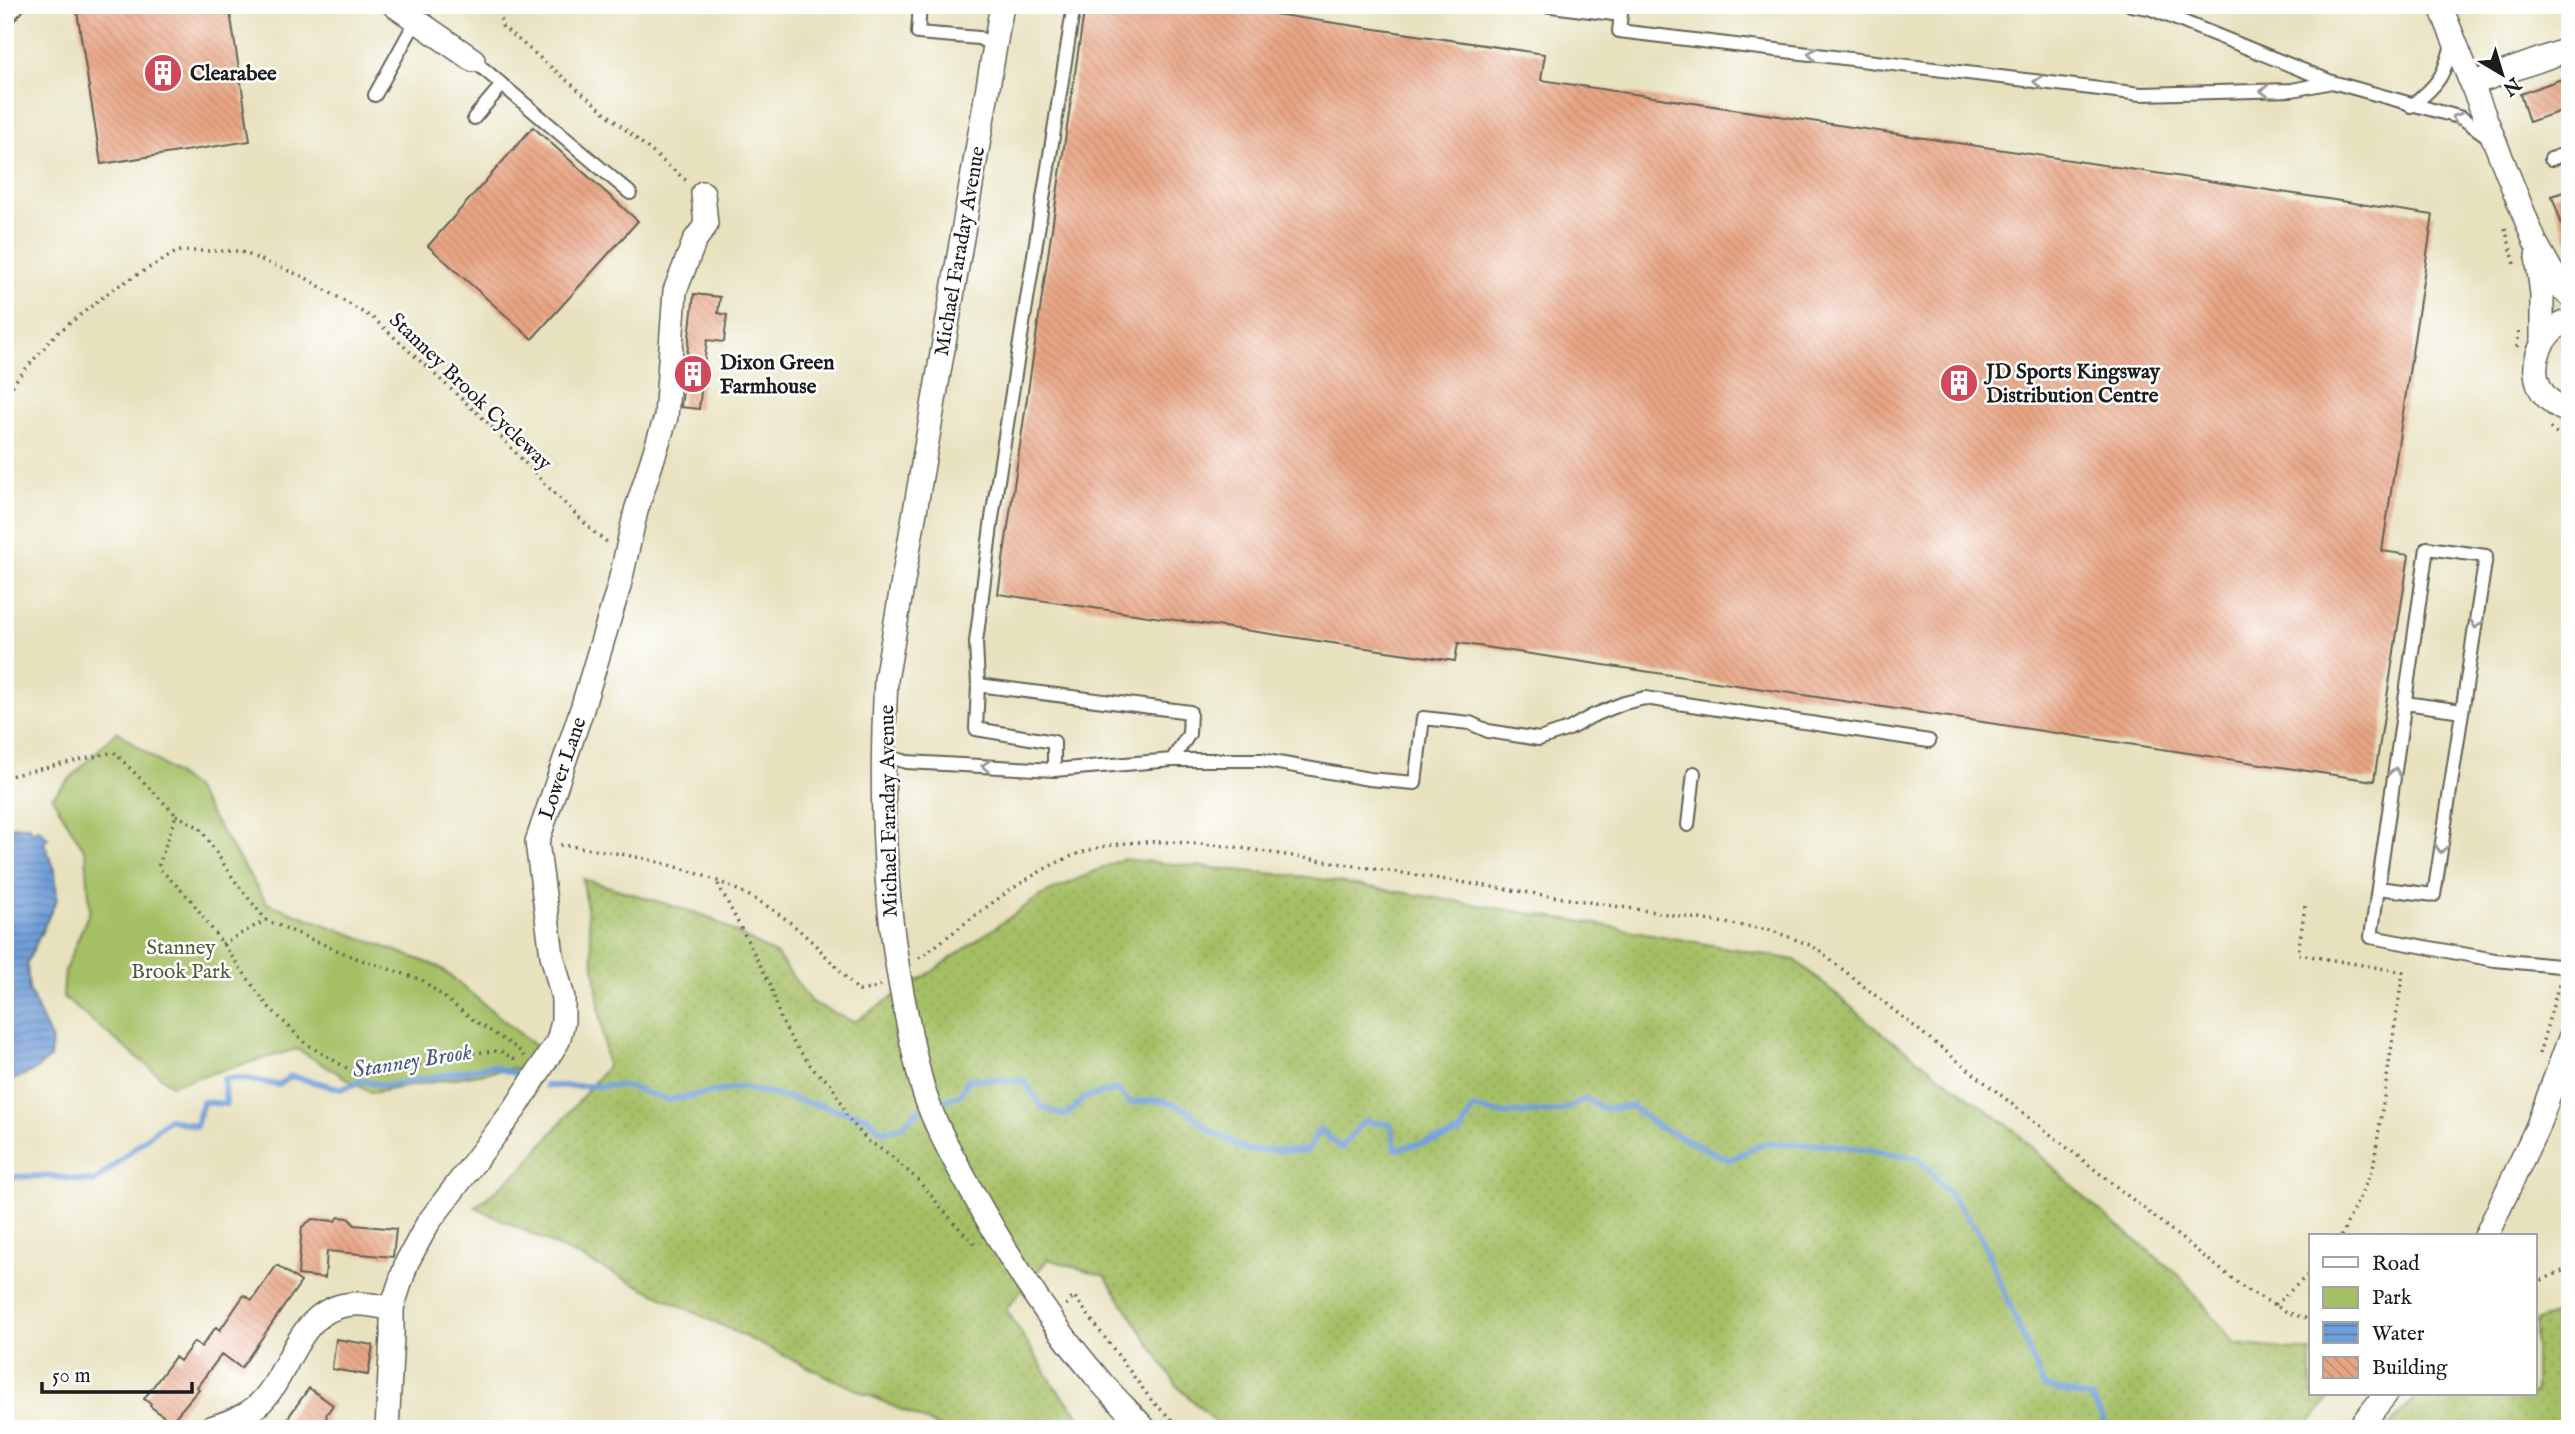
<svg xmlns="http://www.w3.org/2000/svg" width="2575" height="1434" font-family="'IM FELL English',serif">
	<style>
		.grass { fill: url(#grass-dots); stroke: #606e40; stroke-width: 2 }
		.green { fill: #a5bf65; stroke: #606e40; stroke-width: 2 }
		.water { fill: url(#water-rules); stroke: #465c7a; stroke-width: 2 }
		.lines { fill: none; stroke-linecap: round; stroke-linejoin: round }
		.stream { stroke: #6f9dd7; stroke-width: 6 }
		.building { fill: url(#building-back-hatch) }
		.lane-casing { stroke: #636154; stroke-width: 16 }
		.street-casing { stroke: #636154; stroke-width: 26 }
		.path { stroke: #636154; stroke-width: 3.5; stroke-dasharray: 2 5; stroke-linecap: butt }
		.lane { stroke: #fff; stroke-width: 12 }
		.street { stroke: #fff; stroke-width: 23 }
		.oneway { stroke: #999 }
		.labels { text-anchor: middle; stroke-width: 5; stroke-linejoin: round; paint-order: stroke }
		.poi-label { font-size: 21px; font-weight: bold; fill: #1c1c1c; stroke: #fff; text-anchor: start }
		.street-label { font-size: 21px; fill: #1c1c1c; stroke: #fff }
		.park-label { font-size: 21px; fill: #535d39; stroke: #fff }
		.water-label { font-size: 23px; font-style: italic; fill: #465c7a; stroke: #fff }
	</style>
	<defs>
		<pattern id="grass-dots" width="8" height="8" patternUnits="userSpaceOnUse" patternTransform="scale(1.75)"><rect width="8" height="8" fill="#a5bf65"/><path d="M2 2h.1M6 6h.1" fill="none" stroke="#8da457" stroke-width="1.8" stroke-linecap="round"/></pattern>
		<pattern id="water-rules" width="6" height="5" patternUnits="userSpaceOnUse" patternTransform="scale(1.75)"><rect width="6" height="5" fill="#6f9dd7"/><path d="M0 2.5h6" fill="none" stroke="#5a7fae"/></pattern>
		<pattern id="building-back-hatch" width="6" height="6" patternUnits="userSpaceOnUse" patternTransform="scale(1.75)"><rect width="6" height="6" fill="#e8a584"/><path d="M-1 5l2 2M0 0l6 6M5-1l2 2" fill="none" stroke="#c68d71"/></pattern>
	</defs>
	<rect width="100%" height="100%" fill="#fff"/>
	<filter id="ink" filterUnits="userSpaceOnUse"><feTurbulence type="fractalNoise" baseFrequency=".0143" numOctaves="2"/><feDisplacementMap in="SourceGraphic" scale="14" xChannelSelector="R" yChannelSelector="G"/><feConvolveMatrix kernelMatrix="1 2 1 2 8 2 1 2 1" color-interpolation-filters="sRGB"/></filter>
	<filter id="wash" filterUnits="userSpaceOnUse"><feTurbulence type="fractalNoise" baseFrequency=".00686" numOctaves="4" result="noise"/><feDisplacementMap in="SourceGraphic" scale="28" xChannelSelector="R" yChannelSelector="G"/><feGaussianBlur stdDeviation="1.57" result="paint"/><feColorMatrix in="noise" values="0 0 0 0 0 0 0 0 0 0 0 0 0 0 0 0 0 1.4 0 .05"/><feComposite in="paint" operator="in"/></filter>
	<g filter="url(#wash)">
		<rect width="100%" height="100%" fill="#e7e1bd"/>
		<!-- grass -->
		<path class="grass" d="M1122 859 1307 877 1590 923 1795 960 1882 1033 2014 1130 2098 1210 2180 1276 2235 1344 2311 1352V1394H2332L2305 1429H1223L1177 1386 1105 1276 1048 1259 1006 1309 1055 1387 1090 1429H943L831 1378 475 1207 523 1168 607 1067 583 879 706 916 777 955 811 1002 854 1022 933 971 1040 896Z
			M2570 1308V1429H2386L2419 1394H2535V1322Z"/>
		<!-- green -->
		<path class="green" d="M117 731 193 787 267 903 439 967 541 1051 533 1077 513 1068 371 1093 297 1049 171 1085 63 997 65 970 90 910 86 853 52 797Z"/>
		<!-- water -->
		<path class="water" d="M28 826 33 832 38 828 48 838 44 842 55 870 57 899 27 963 29 990 52 1041 50 1058 34 1071 6 1083 5 827Z"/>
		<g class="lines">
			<!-- stream -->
			<path class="stream" d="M546 1086H627L668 1100 742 1087 867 1117 882 1131 901 1127 923 1107
				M933 1104 960 1095 968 1079 1024 1081 1042 1107 1065 1116 1086 1097 1117 1089 1130 1103 1160 1100 1184 1108 1211 1131 1247 1150 1307 1151 1320 1129 1341 1148 1364 1121 1391 1125 1396 1149 1446 1138 1461 1132 1473 1108 1501 1114 1561 1111 1586 1099 1605 1109 1631 1106 1657 1126 1729 1160 1765 1143 1834 1145 1919 1158 1948 1192 1980 1234 2044 1387 2091 1398 2102 1416 2105 1429
				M5 1177 50 1176 94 1182 169 1119 196 1126 203 1102 226 1104 224 1079 241 1078 279 1085 291 1076 342 1089 362 1081 387 1086 491 1066 520 1075"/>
		</g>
		<g id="blocks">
			<!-- building -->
			<path class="building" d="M76 5H229L250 141 101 164Z
				M1085 5H1212L1545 54 1541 80 2433 215 2382 551 2409 555 2374 781 1458 643 1455 661 998 594Z
				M2570 76V108L2529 122 2520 94Z
				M533 127 638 221 532 339 428 246Z
				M2570 190V239L2567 240 2552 196Z
				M694 294 720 297 718 313 727 315 724 342 707 340 699 409 681 407Z
				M339 1217 348 1218 355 1225 396 1229 393 1257 327 1251 325 1278 298 1275 302 1227 312 1219 335 1221Z
				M277 1265 301 1282 241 1368 222 1354 197 1387 199 1389 171 1422 150 1406 151 1404 144 1399 175 1357 180 1361 194 1342 201 1347 216 1327 220 1330 244 1295 252 1300Z
				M336 1339 373 1345 368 1375 332 1369Z
				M309 1388 333 1405 326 1415 330 1429H280Z"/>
		</g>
	</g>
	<g filter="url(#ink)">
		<use href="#blocks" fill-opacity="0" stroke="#636154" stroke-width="2"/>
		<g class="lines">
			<!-- lane casing -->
			<g class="lane-casing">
				<path id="lane" d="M920 5 918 33 979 38 996 47
					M1074 5 992 518 976 642 978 685 1190 712 1189 734 1172 760
					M1544 5 1621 15
					M1622 5 1619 31 2141 94 2292 90 2332 82
					M2131 5 2149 8 2332 82 2462 118 2491 139
					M5 20 19 5
					M473 60 630 193
					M375 95 417 19
					M2411 106C2440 84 2444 75 2453 41
					M474 118 502 85
					M2551 159 2570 152
					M978 685 976 729 1054 742V770
					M2405 703 2462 711
					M882 755 907 762 1054 770 1172 760H1261L1369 779 1415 783 1423 718 1470 723 1488 731 1539 739 1569 729 1592 716 1624 703 1645 698 1929 741
					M1688 825 1694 773
					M2378 888 2434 895 2486 556 2427 548 2378 888 2371 937 2495 960 2570 967"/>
			</g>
			<!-- street casing -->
			<g class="street-casing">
				<path id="street" d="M394 5 473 60
					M1002 5 886 680C880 794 883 906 907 1018 912 1043 917 1070 925 1095 936 1128 954 1159 971 1190 1007 1255 1047 1319 1095 1375 1110 1394 1129 1411 1145 1429
					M2440 5 2535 242 2561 288 2570 296
					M2471 84 2570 49
					M2537 256 2542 294V341
					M2570 321C2541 329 2526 368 2543 393 2550 402 2559 408 2570 412
					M2486 1236 2537 1128 2570 1038
					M208 1429C226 1423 243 1418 257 1406 292 1375 295 1307 354 1304 366 1303 380 1307 392 1308
					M387 1429 392 1336V1308L407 1262 428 1223 516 1107 558 1041 563 1022V998L552 955 537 842 582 709 619 586 636 511 666 417 675 291 695 240 706 225 703 193
					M2358 1429 2386 1394"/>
			</g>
			<!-- path -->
			<path class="path" d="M499 5 502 26 688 182
				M2505 228 2516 268
				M2517 347 2519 330
				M5 398 17 379 55 335 113 289 178 251H239L304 277 374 319 486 421 544 483 596 534 607 542
				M2550 428 2562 439 2570 458
				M5 777 114 752 176 815 158 867 191 900 267 1005 305 1043 355 1073 385 1075 452 1054 500 1051 519 1062
				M176 815 200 828 235 881 266 920 353 957 422 980 472 1019 518 1049 524 1056
				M560 845C643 855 734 873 799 930 820 948 839 971 859 991L876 988 881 985
				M718 884 771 986 780 1018 793 1042 814 1070 830 1083 842 1103 847 1117 867 1140 889 1154 918 1180 954 1223 977 1246
				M2305 906 2298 954 2403 972 2373 1169 2341 1236
				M222 944 266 920
				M919 958C974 919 1037 859 1106 846 1148 838 1191 843 1234 847L1770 930 1813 946 2244 1288 2289 1313 2311 1320
				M2539 1054 2560 981
				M2535 1283 2570 1268
				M1066 1305 1074 1296 1152 1401 1182 1429
				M2275 1305 2311 1272"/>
			<!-- lane -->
			<use href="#lane" class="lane"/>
			<!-- street -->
			<use href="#street" class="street"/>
		</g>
		<!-- one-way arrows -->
		<defs><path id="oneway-chevron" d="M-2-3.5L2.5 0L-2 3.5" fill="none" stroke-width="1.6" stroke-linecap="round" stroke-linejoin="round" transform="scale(1.75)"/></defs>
		<g class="oneway">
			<use href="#oneway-chevron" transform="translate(1812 54) rotate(-173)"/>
			<use href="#oneway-chevron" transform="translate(2038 82) rotate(-173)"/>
			<use href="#oneway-chevron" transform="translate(2265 91) rotate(178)"/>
			<use href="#oneway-chevron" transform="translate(2456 118) rotate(-161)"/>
			<use href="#oneway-chevron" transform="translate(2476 624) rotate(99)"/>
			<use href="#oneway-chevron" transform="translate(986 766) rotate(-177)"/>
			<use href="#oneway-chevron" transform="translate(2395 772) rotate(-82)"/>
			<use href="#oneway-chevron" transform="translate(2441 849) rotate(99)"/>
		</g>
	</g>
	<!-- icons -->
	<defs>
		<g id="building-disc" transform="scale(2.0125)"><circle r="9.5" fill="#d1495b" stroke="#fff"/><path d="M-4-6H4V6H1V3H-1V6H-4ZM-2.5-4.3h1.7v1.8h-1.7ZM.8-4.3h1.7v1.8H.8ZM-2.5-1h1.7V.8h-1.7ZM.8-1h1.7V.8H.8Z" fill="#fff"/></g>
	</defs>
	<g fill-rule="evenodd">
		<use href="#building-disc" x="163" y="73"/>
		<use href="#building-disc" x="693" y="374"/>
		<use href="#building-disc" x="1959" y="383"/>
	</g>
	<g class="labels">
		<!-- poi labels -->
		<g class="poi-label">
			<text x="190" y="80">Clearabee</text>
			<text x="720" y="369">Dixon Green<tspan x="720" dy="24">Farmhouse</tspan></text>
			<text x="1986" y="378">JD Sports Kingsway<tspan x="1986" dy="24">Distribution Centre</tspan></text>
		</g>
		<!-- street labels -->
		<g class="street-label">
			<text transform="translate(959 251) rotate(-80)" y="7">Michael Faraday Avenue</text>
			<text transform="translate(471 391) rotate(44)" y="7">Stanney Brook Cycleway</text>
			<text transform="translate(562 768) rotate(-71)" y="7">Lower Lane</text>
			<text transform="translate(888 811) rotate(-91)" y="7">Michael Faraday Avenue</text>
		</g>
		<!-- park labels -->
		<g class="park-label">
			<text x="181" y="954">Stanney<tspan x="181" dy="24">Brook Park</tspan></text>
		</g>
		<!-- water labels -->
		<g class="water-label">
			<text transform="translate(412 1060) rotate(-9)" y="8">Stanney Brook</text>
		</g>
	</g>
	<!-- margin -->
	<rect width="2575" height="1434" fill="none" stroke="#fff" stroke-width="28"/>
	<!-- legend -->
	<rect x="2309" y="1234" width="228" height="161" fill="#ffffff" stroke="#a4a4a4" stroke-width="2"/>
	<rect x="2323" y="1257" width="35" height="10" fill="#ffffff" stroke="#a4a4a4" stroke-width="2"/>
	<text x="2372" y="1270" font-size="21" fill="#1c1c1c">Road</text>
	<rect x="2323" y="1287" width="35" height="21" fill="#a5bf65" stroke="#a4a4a4" stroke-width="2"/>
	<text x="2372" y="1304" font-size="21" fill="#1c1c1c">Park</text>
	<rect x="2323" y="1322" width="35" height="21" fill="url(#water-rules)" stroke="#a4a4a4" stroke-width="2"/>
	<text x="2372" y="1340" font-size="21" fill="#1c1c1c">Water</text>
	<rect x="2323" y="1357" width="35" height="21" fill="url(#building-back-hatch)" stroke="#a4a4a4" stroke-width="2"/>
	<text x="2372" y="1374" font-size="21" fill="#1c1c1c">Building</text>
	<!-- north arrow -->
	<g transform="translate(2502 74) rotate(142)" stroke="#ffffff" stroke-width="5" paint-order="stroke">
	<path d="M0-5L12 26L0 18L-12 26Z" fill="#1c1c1c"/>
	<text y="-10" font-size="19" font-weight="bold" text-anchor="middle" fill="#1c1c1c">N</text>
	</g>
	<!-- scale -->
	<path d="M42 1382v10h150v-10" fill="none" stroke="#1c1c1c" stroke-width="3.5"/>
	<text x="52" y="1382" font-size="21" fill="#1c1c1c" stroke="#ffffff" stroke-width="5" paint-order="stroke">50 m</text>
</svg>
